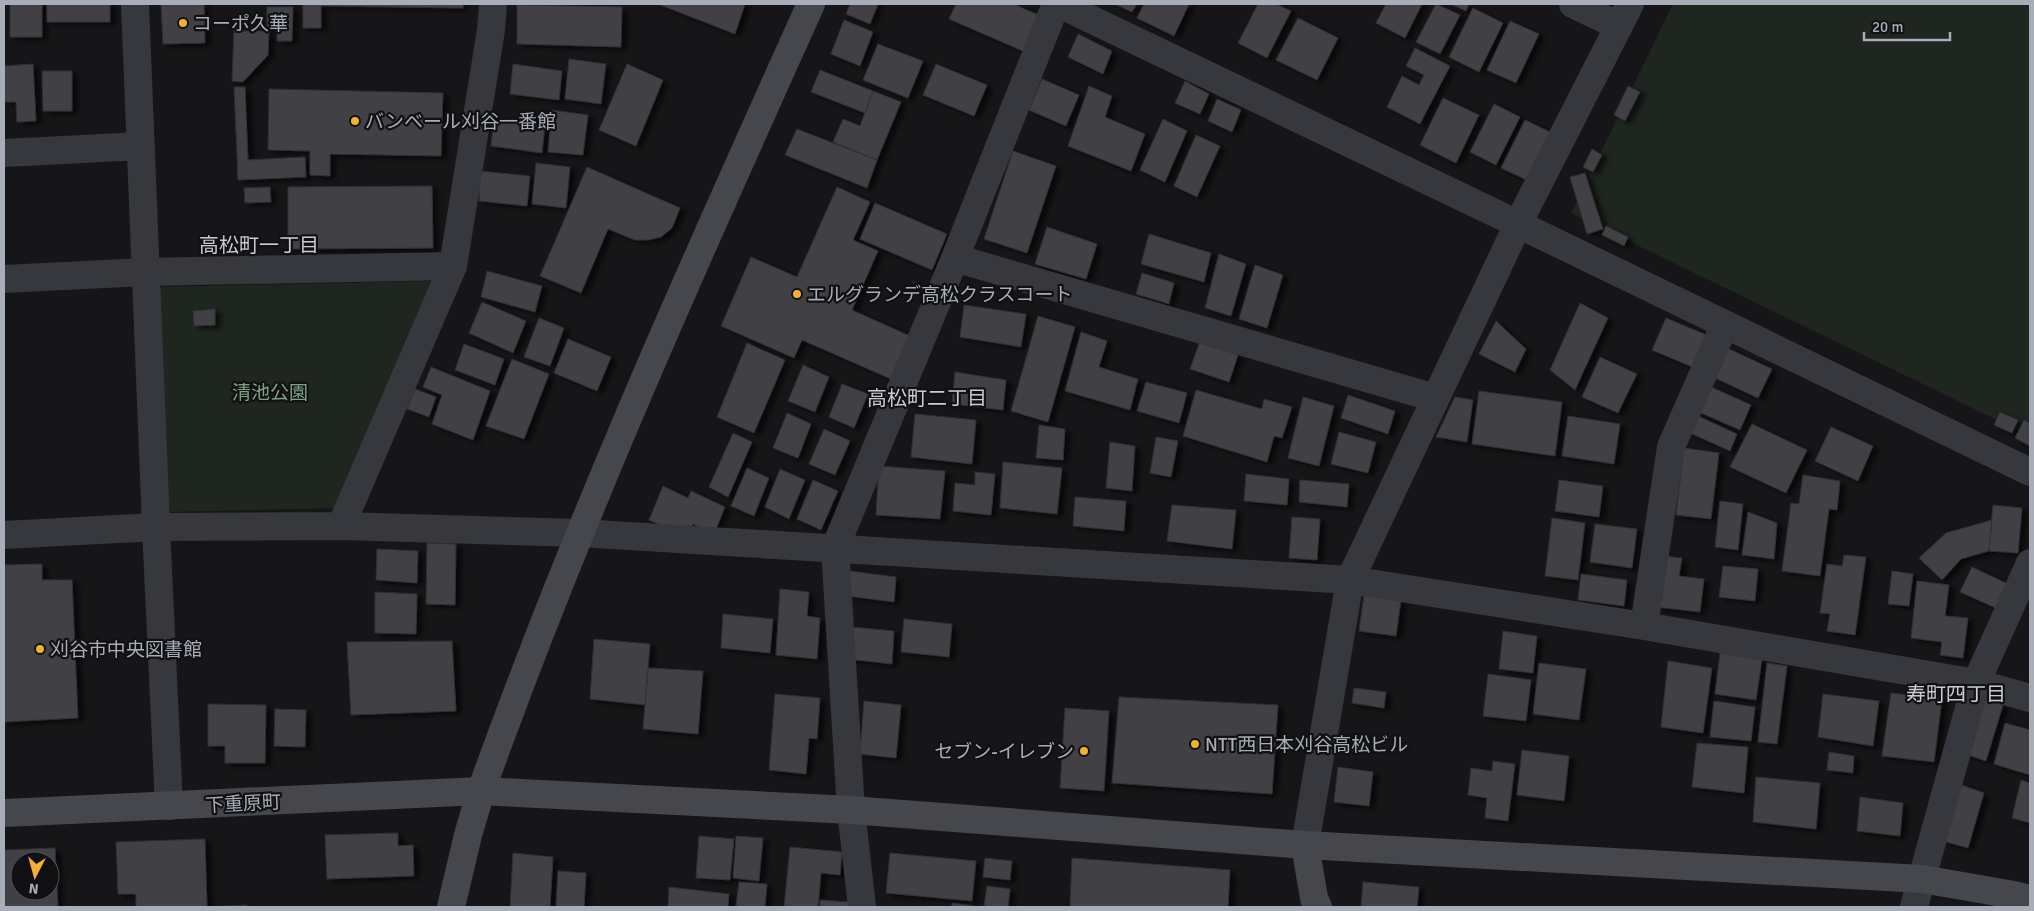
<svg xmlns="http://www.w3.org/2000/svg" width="2034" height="911" font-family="Signika,'Noto Sans JP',sans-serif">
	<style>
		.green { fill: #1e261f }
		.building { fill: #404145; stroke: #303034; fill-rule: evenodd; filter: url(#shadow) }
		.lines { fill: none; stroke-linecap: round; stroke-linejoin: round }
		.street { stroke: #37383d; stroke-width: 28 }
		.secondary { stroke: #45474d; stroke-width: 28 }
		.poi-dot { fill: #f2b134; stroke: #111113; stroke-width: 2 }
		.labels { text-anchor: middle; stroke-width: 4.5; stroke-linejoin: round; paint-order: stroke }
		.poi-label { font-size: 19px; fill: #a8adb8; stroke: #111113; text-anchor: start }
		.park-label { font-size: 19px; fill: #7fa381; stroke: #111113 }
		.street-label { font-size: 19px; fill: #a8adb8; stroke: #111113 }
		.neighbourhood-label { font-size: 20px; fill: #c9ccd4; stroke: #111113 }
	</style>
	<defs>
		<filter id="shadow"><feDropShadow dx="5.5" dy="3" stdDeviation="2.5" flood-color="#0009"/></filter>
	</defs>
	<rect width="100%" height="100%" fill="#161618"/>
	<!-- green -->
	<path class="green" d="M1673 4H2030V436L1571 213Z
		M432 281 338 508 169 512 158 287Z"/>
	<!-- building -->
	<path class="building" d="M10 4H42V37H10Z
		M47 4H110V22H47Z
		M161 4H204L205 43 163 44Z
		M303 4H463V8L321 6V28H303Z
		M658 4H745L735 34Z
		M850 4H878L870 24 846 14Z
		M956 4H1013L1041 16 1025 52 949 19Z
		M1115 4H1137L1132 12Z
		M1144 4H1189L1174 36 1137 18Z
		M1258 4H1276L1291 11 1267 58 1238 43Z
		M1386 4H1422L1405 38 1376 23Z
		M1436 4 1460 15 1440 54 1416 42Z
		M1451 4H1469L1466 11Z
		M517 5 622 7 621 47 517 44Z
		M267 7H293L292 41H277V27H267Z
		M1473 8 1503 23 1479 72 1449 57Z
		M1298 18 1338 38 1317 80 1276 60Z
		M844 20 873 32 860 66 831 54Z
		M1510 21 1539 34 1516 83 1487 70Z
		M234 31H269L268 55 243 82 232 81Z
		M1078 34 1112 51 1103 74 1068 57Z
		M878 44 923 61 908 98 863 80Z
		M1415 48 1450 66 1420 124 1387 107 1402 76 1419 85 1424 75 1406 66Z
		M569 59 606 64 601 104 565 99Z
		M33 64 36 121 17 122 16 102H4V66Z
		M513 64 562 71 559 100 510 94Z
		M627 64 663 80 636 146 599 130Z
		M936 64 987 85 974 116 923 95Z
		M820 70 873 91 865 113 811 92Z
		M42 71H72V111H43Z
		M1042 79 1079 95 1066 126 1029 110Z
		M1185 81 1209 94 1200 114 1175 103Z
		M1089 86 1112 96 1105 117 1145 134 1131 171 1068 146Z
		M1628 86 1640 92 1625 121 1614 115Z
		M234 87H245L248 160 305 157 306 177 238 180Z
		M269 89 443 93 441 156 330 154V176L310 175V151L268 150Z
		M873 91 901 102 877 160 833 142 843 119 860 126Z
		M1443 98 1479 115 1456 163 1420 145Z
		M1217 99 1241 110 1232 132 1208 121Z
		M1494 104 1520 117 1496 165 1470 152Z
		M552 110 588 115 583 155 548 152Z
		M494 117 545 124 542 153 491 146Z
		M1163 119 1187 131 1165 182 1140 170Z
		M1525 120 1550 132 1527 180 1501 168Z
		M797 129 877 160 867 188 785 155Z
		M1196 135 1220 146 1197 197 1174 186Z
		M1592 149 1602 155 1593 172 1583 167Z
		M1013 151 1056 166 1027 253 984 239Z
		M536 163 570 167 566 208 532 204Z
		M587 167 680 208 672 228 661 237 648 240H635L608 229 581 293 540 276Z
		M480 171 530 176 527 206 479 201Z
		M1585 173 1603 229 1587 234 1570 177Z
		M432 186 433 248 288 249V187Z
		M270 187 271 202 245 203 244 188Z
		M837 187 870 202 853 240 878 251 852 310 910 336 891 379 802 340 794 358 721 326 751 257 797 277Z
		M875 203 947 234 932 270 860 239Z
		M1606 226 1628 237 1624 246 1602 235Z
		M1047 227 1097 244 1086 279 1035 264Z
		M1149 234 1211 253 1204 282 1141 264Z
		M1219 254 1246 264 1231 316 1205 308Z
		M1255 265 1283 275 1267 328 1239 319Z
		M487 271 542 286 535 312 481 297Z
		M1142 273 1174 283 1169 304 1136 294Z
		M482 302 526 321 513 353 469 333Z
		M1580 303 1608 318 1575 390 1550 370Z
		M964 305 1026 314 1021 347 960 337Z
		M215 309V325L194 326 193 311Z
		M1038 316 1075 327 1048 422 1011 411Z
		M539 318 564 328 550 366 524 357Z
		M1666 318 1709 336 1695 368 1652 350Z
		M1496 321 1526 349 1515 372 1479 354Z
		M1081 332 1107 341 1099 367 1138 379 1130 410 1065 391Z
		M568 339 611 357 597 391 554 373Z
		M1200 341 1238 355 1229 382 1190 369Z
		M747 343 785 360 754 433 717 417Z
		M464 344 504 359 495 385 455 370Z
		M1727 348 1772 369 1758 398 1713 377Z
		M1600 357 1637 374 1618 413 1582 397Z
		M512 359 549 374 524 439 486 426Z
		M803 365 829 377 815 412 788 401Z
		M431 367 490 391 473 440 432 424 442 395 423 387Z
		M955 372 1006 380 1003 410 952 404Z
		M1146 382 1187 393 1179 423 1137 411Z
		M842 384 868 394 854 428 829 417Z
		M1711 387 1751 405 1740 430 1699 412Z
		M415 389 436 397 429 417 407 409Z
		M1196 390 1262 409 1264 399 1292 407 1282 438 1274 436 1267 462 1183 436Z
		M1479 391 1562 402 1555 456 1472 444Z
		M1348 395 1395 411 1388 434 1341 418Z
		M1303 397 1334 406 1319 466 1288 458Z
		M1455 397 1473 400 1467 442 1436 437Z
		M2000 412 2018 420 2012 433 1994 425Z
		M787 413 811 424 798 458 773 448Z
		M915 414 976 420 972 464 911 457Z
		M1696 415 1737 434 1730 451 1688 432Z
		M1568 416 1620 424 1614 464 1562 456Z
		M2024 420 2030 423V446L2015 438Z
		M1752 424 1807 450 1786 493 1730 467Z
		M1039 425 1065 429 1063 460 1036 458Z
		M1831 427 1873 446 1858 481 1815 461Z
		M824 429 850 441 835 475 809 464Z
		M1339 432 1376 442 1368 473 1331 464Z
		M733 433 752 442 728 497 709 487Z
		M1156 437 1178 441 1171 477 1150 473Z
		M1110 442 1135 446 1132 491 1106 488Z
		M1684 448 1719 453 1711 519 1676 515Z
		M1003 462 1062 468 1057 514 1000 508Z
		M879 466 945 471 940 519 876 515Z
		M747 468 769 478 754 516 731 506Z
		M780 469 805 480 789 519 765 507Z
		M975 472 995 474 991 515 953 511 955 483 975 485Z
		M1246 474 1289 479 1287 505 1244 501Z
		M1803 475 1840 481 1837 510 1829 509 1820 576 1782 571 1791 503 1799 504Z
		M813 480 838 491 821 530 797 519Z
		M1300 480 1349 484 1347 507 1299 502Z
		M1559 480 1603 486 1599 517 1555 511Z
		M663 486 688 498 691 491 725 507 714 534 693 524 688 537 649 520Z
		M1075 497 1126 501 1124 531 1073 526Z
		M1720 501 1743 504 1738 550 1715 547Z
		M1172 505 1236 510 1232 549 1167 541Z
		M1993 505 2022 508 2018 553 1989 551Z
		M1748 512 1777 523 1774 559 1742 555Z
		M1292 517 1320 519 1317 560 1289 558Z
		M1552 518 1585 523 1578 580 1545 576Z
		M1992 520 1989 551 1961 559 1942 580 1919 558 1946 533Z
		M1595 524 1637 529 1632 568 1590 562Z
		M427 543 456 544 455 605 426 604Z
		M377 549 418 551 417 583 376 580Z
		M1844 555 1866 557 1855 635 1827 631 1830 614 1820 613 1827 564 1842 566Z
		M1663 556 1682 558 1679 576 1704 579 1700 612 1656 607Z
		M42 564V580H72L78 718 4 722V565Z
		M1723 566 1758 569 1755 601 1719 597Z
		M1972 567 2008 584 1996 608 1960 592Z
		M850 571 896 577 894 602 848 596Z
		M1892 571 1913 574 1909 606 1888 604Z
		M1581 574 1627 580 1624 606 1578 600Z
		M1917 581 1949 585 1945 616 1968 618 1963 658 1940 655 1942 642 1911 638Z
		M780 589 809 592 807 616 820 618 817 659 776 655Z
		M375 592 417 594 416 634 375 633Z
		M1364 595 1401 600 1396 636 1359 631Z
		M723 614 773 619 770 653 721 648Z
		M904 619 952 624 949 657 901 652Z
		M851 627 894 631 892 664 848 659Z
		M1503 631 1537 636 1533 673 1499 669Z
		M594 639 650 644 645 705 590 699Z
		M452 641 456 711 351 715 347 642Z
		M1720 653 1762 659 1756 700 1715 694Z
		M1668 661 1712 668 1703 733 1661 727Z
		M1539 663 1586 669 1579 720 1533 714Z
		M1767 663 1787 666 1777 744 1758 742Z
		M648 668 703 671 698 734 643 729Z
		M1488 674 1531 680 1526 721 1483 716Z
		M1354 688 1386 692 1384 708 1352 703Z
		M1891 693 1942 699 1934 762 1882 756Z
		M775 694 820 698 817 739 809 738 806 774 769 770Z
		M1823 694 1879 701 1873 746 1818 737Z
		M1980 696 2003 705 1986 761 1962 753Z
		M1119 697 1278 705 1272 794 1112 783Z
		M864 701 901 705 896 758 860 754Z
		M1714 701 1755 707 1751 741 1710 737Z
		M208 704 266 705 265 763H225V746H208Z
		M1065 708 1109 711 1104 791 1060 788Z
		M275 709 306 710 305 747 274 746Z
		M2005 723 2030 730V775L1994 764Z
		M1697 743 1748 747 1744 793 1692 787Z
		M1522 750 1569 756 1564 801 1517 795Z
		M1829 752 1854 756 1853 773 1827 770Z
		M1493 761 1515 764 1508 821 1485 818 1487 798 1468 795 1471 768 1492 771Z
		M1338 767 1373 772 1369 806 1334 802Z
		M1756 777 1820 783 1816 829 1753 822Z
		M2021 780 2030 783V823L2012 818Z
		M1961 785 1984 793 1968 848 1943 841Z
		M1860 797 1903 803 1900 836 1857 831Z
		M398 833V846L413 845 414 876 327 879 325 835Z
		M699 836 734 839 730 880 696 878Z
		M736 836 763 838 759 881 733 878Z
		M205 839 207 907 247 905V907H136V894H118L116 842Z
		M790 847 842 852 840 875 821 873 818 907H784Z
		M55 848 58 907H4V850ZM20 861H50V891H20Z
		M513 853 553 857 550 907H510Z
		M890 853 976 861 972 901 886 893Z
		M985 858 1012 861 1010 880 983 877Z
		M1072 858 1230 870 1228 907H1070Z
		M558 871 586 873 584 907H556Z
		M739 882 767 884 765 907H736Z
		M1363 882 1419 887 1417 907H1361Z
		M987 886 1010 889 1008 907H984Z
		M669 887 729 894 728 907H668Z
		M820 900 849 902 848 907H820Z
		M952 903 974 906V907H952Z"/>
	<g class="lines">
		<!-- street -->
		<path class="street" d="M135 4 156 527 169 806
			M1059 4 1518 224 2030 472
			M1573 4 1619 26
			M4 153 141 146
			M955 258 1435 398
			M4 279 145 272 453 266
			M341 526 453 266 491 30 493 4
			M4 535 156 527 341 526 580 533 1350 580 1644 626 1976 683 2030 698
			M1644 626 1671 447 1725 324
			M1305 845 1350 580 1518 224 1630 4
			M862 907 851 810 835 548 955 258 1056 4
			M1914 907 1976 683 2030 563"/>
		<!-- secondary -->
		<path class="secondary" d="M4 813 481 791 851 810 1305 845 1922 879 2014 895 2030 899
			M1305 845 1314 898 1318 907
			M451 907 468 835 481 791C577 523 694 263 811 4"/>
	</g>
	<!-- markers -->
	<g class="poi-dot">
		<circle cx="183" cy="23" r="5"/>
		<circle cx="355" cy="121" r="5"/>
		<circle cx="797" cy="294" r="5"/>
		<circle cx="40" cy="649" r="5"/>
		<circle cx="1195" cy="744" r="5"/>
		<circle cx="1084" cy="751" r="5"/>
	</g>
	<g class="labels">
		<!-- poi labels -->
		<g class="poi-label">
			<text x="193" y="30">コーポ久華</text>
			<text x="365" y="128">バンベール刈谷一番館</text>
			<text x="807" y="301">エルグランデ高松クラスコート</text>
			<text x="50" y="656">刈谷市中央図書館</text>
			<text x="1205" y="751">NTT西日本刈谷高松ビル</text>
			<text x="1074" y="758" text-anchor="end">セブン-イレブン</text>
		</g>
		<!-- park labels -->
		<g class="park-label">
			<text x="270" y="399">清池公園</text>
		</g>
		<!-- street labels -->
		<g class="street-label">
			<text transform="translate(243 803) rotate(-3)" y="7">下重原町</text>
		</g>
		<!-- neighbourhood labels -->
		<g class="neighbourhood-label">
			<text x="259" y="252">高松町一丁目</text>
			<text x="927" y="405">高松町二丁目</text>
			<text x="1956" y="701">寿町四丁目</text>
		</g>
	</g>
	<!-- border -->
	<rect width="2034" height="911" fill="none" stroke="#a8adb8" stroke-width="10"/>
	<!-- north arrow -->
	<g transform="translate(35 876) rotate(186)"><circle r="24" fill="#111113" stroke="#4d4f55"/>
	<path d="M0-4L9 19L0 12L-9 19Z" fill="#f2b134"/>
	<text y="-8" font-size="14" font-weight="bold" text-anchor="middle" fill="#a8adb8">N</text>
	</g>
	<!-- scale -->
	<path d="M1864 32v8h86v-8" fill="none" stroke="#a8adb8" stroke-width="2.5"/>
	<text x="1872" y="32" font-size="15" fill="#a8adb8" stroke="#111113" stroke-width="4" paint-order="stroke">20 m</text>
</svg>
